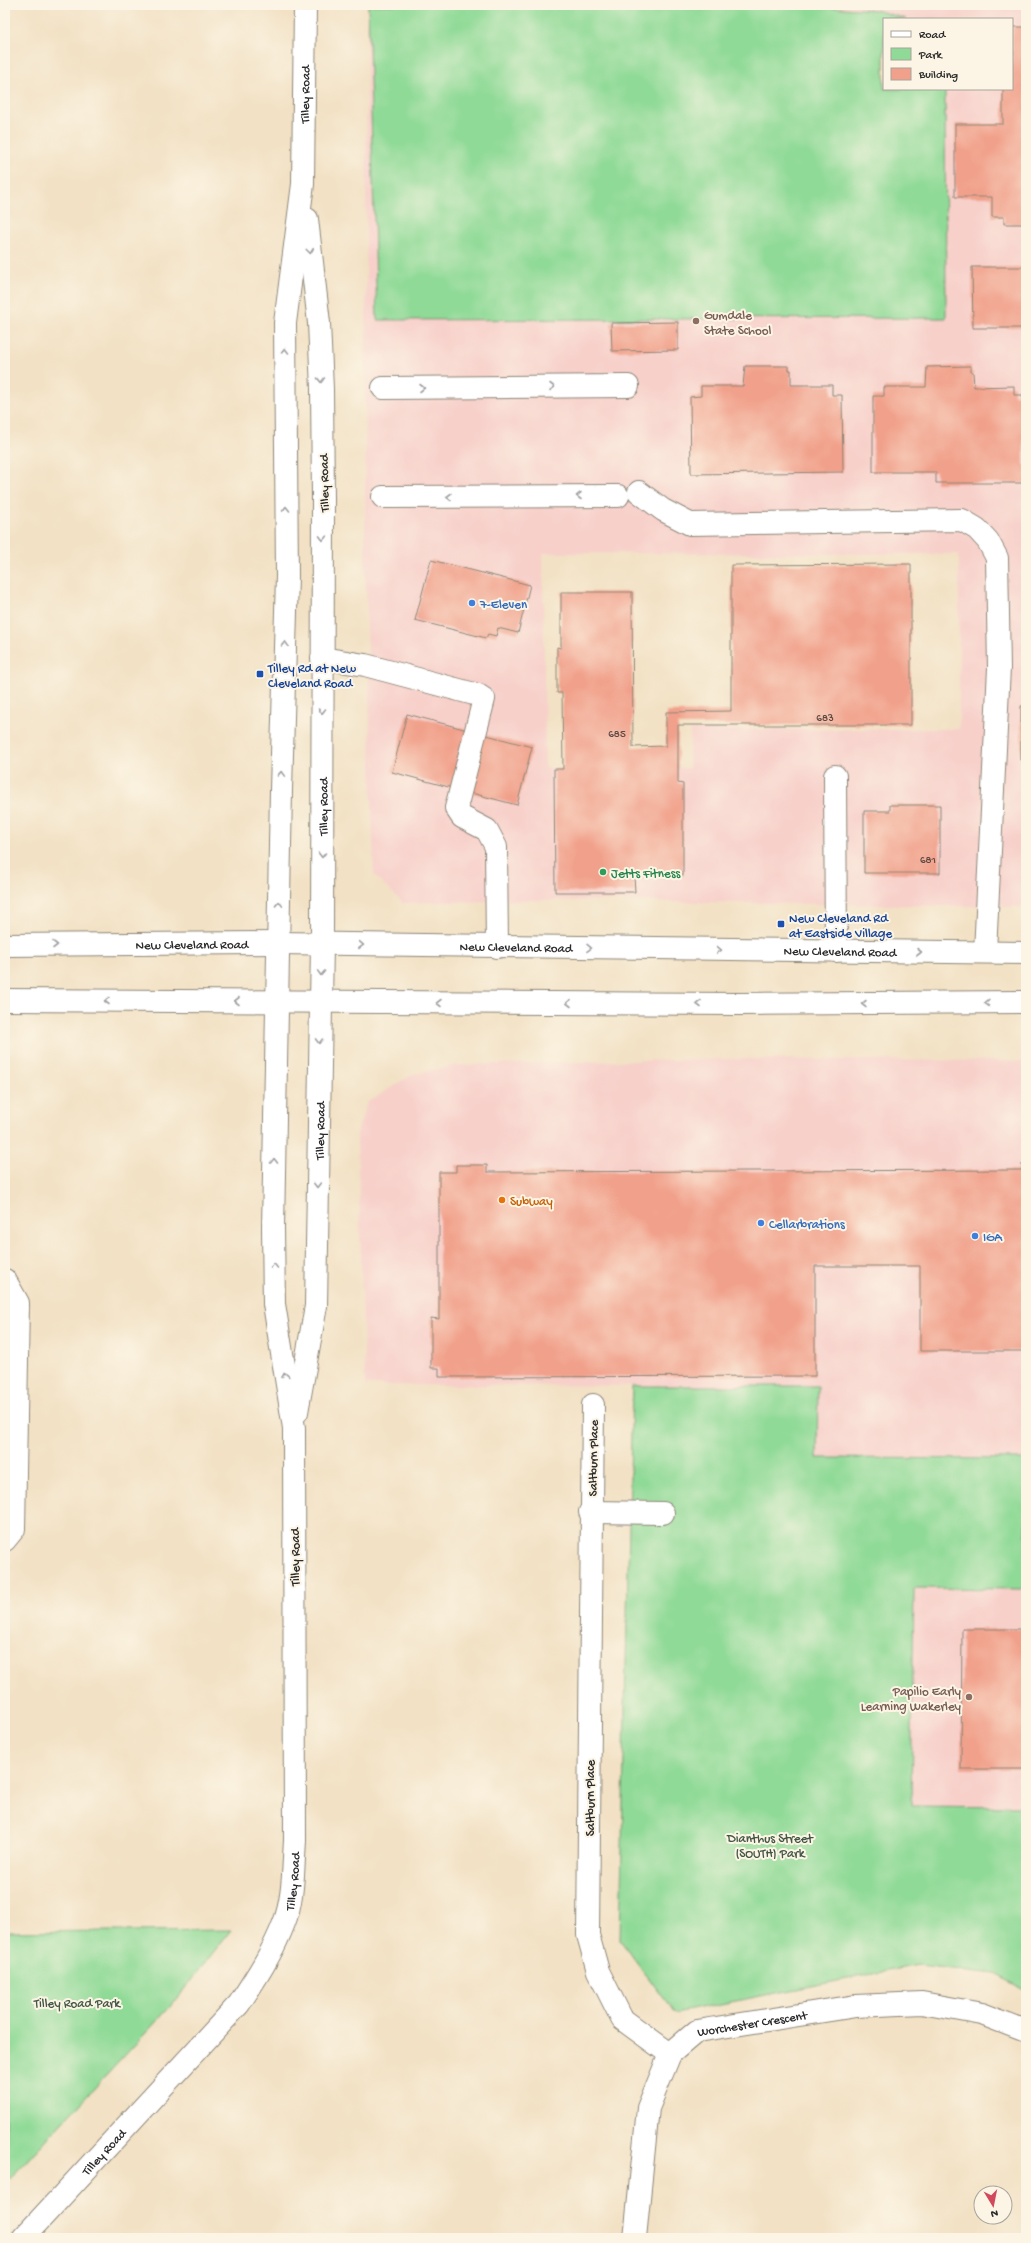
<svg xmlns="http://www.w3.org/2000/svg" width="1031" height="2243" font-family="'Gochi Hand',sans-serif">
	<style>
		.built { fill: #f7d0ca; fill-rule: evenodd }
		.green { fill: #90da97; stroke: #5e8261 }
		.building { fill: #f1a18b }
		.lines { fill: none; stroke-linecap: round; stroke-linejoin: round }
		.minor-casing { stroke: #8e8678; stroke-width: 24 }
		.major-casing { stroke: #8e8678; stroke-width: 24 }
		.minor { stroke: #fff; stroke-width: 22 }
		.major { stroke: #fff; stroke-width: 22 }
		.oneway { stroke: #a0a0a0 }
		.education-dot { fill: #8d6e63; stroke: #fcf5e5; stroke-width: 1.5 }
		.shop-dot { fill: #3f7fe0; stroke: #fcf5e5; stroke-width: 1.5 }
		.transit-dot { fill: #1a4fb4; stroke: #fcf5e5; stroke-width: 1.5 }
		.leisure-dot { fill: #2e9e5b; stroke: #fcf5e5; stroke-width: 1.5 }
		.food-dot { fill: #e8710a; stroke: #fcf5e5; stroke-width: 1.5 }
		.labels { text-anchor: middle; stroke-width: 4; stroke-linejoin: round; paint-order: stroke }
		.number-label { font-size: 11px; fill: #5c4843 }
		.street-label { font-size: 13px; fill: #2b2b2b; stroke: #fcf5e5 }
		.education-label { font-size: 13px; fill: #785e54; stroke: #fcf5e5; text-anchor: start }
		.shop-label { font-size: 13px; fill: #366cbe; stroke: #fcf5e5; text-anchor: start }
		.transit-label { font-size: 13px; fill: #164399; stroke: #fcf5e5; text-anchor: start }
		.leisure-label { font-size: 13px; fill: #27864d; stroke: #fcf5e5; text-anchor: start }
		.food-label { font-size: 13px; fill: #c56008; stroke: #fcf5e5; text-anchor: start }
		.park-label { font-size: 13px; fill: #445746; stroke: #fcf5e5 }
	</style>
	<rect width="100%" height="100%" fill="#fcf5e5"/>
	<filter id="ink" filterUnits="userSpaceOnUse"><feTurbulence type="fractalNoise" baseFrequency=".025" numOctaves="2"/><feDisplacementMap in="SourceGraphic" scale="8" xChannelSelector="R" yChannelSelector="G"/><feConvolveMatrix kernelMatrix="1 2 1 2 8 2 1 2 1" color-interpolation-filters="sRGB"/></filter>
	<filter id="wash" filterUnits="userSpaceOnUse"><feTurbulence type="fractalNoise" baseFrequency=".012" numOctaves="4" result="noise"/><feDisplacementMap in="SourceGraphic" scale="16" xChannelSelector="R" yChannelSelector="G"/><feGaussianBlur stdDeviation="0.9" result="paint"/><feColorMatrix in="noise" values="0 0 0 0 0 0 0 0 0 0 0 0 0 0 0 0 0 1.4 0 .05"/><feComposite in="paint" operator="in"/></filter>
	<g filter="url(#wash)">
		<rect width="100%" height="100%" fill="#f2e1c4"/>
		<!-- built -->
		<path class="built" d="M367 5H1026V907L548 900 403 903 374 875 365 553ZM884 19H1012V89H884ZM543 553 959 554V729L690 730 689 768H545Z
			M719 1059 1026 1061V1459L817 1458 818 1386 365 1385 357 1133 367 1103 413 1074 457 1065Z
			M914 1587 1026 1589V1807L911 1806Z"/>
		<!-- green -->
		<path class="green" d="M368 5H793L876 10 906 19H884V89H945L946 318 377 320Z
			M632 1386H818L817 1458 1026 1459V1589L914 1588 911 1806 1026 1807V1990L995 1974 918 1965 675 2013 620 1940Z
			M231 1930 170 2007 5 2184V1932Z"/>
		<g id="blocks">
			<!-- building -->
			<path class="building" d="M1012 27H1026V224H1004V217H992V197H955V124H1003V89H1012Z
				M972 267H1026V328H973Z
				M678 322V350L612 351 611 323Z
				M745 366H789V370H791V385H832V395H842L843 472 691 474 690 397 701 396V386H743Z
				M971 366V372H973L974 387 1014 386V395H1023L1024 465H1026V483H936V472H873V396H884V387H926L927 367Z
				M431 560 530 585 518 633 498 628 496 636 488 634 486 638 415 620Z
				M911 564V725H678V783L683 784V876H634L635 892H555L554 769H563L562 693H557V647L561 648V592H632L633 747 666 746V712L731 711V565Z
				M1021 706H1026V760H1021Z
				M407 714 532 747 517 805 392 772Z
				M890 805H940V873H864V811H890Z
				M1022 1164H1026V1351H920V1266H815V1376L439 1377V1368H431V1318L439 1319V1172H456V1165H487V1172L1022 1170Z
				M962 1629H1026V1769H961Z"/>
		</g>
	</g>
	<g filter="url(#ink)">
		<use href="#blocks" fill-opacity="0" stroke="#8e8678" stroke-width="1"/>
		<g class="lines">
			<!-- minor casing -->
			<g class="minor-casing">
				<g id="minor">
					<path d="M383 388 628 386"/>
					<path d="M639 492 663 510 690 524 962 520 977 529 988 541 997 558 999 668 985 952"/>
					<path d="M383 497 618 496"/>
					<path d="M322 658 365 665 478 695 484 699 456 808 462 817 487 830 496 847 497 947"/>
					<path d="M835 776 836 951"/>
					<path id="s1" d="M5 945 278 943 1026 953"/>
					<path d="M5 1000 738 1004 1026 1002"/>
					<path d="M5 1280 18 1303 14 1529 5 1540"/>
					<path d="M593 1405 588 1935 598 1971 622 2019 670 2054"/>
					<path d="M590 1512 663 1513"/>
					<path id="s2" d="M635 2238 648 2108 670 2054 697 2031 856 2006 922 2003 982 2014 1026 2031"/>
				</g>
			</g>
			<!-- major casing -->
			<g class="major-casing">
				<g id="major">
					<path id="s3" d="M297 1412 316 1306 322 944 323 499 322 389 319 323 307 219"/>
					<path id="s4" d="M23 2238 239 2004C256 1978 273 1952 284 1923 294 1898 293 1867 295 1841L294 1428 274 1304 273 1228 281 790 287 576 285 323 303 184 305 5"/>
				</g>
			</g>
			<!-- minor -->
			<use href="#minor" class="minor"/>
			<!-- major -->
			<use href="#major" class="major"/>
		</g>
		<!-- one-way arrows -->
		<defs><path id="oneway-chevron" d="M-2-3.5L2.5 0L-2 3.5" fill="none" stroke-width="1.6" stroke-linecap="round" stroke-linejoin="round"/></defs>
		<g class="oneway">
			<use href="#oneway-chevron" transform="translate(310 251) rotate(83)"/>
			<use href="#oneway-chevron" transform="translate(285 351) rotate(-90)"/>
			<use href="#oneway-chevron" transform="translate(321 380) rotate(88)"/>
			<use href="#oneway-chevron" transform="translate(552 387)"/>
			<use href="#oneway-chevron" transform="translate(422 388)"/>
			<use href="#oneway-chevron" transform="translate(579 496) rotate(180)"/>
			<use href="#oneway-chevron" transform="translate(449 497) rotate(180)"/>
			<use href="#oneway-chevron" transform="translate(286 509) rotate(-91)"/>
			<use href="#oneway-chevron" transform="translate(323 538) rotate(91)"/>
			<use href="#oneway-chevron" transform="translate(285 644) rotate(-88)"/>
			<use href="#oneway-chevron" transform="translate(322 711) rotate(90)"/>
			<use href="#oneway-chevron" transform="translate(281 774) rotate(-88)"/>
			<use href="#oneway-chevron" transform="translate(322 855) rotate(90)"/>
			<use href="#oneway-chevron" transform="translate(279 904) rotate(-88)"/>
			<use href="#oneway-chevron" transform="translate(55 945)"/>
			<use href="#oneway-chevron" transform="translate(361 945) rotate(2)"/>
			<use href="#oneway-chevron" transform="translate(589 948) rotate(1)"/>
			<use href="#oneway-chevron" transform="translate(719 950) rotate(1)"/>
			<use href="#oneway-chevron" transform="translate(919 952)"/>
			<use href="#oneway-chevron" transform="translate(321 973) rotate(92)"/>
			<use href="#oneway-chevron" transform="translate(107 1001) rotate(-180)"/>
			<use href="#oneway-chevron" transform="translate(237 1001) rotate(180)"/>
			<use href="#oneway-chevron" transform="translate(439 1003) rotate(-180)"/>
			<use href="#oneway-chevron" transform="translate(569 1003) rotate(-180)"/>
			<use href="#oneway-chevron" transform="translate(987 1003) rotate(179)"/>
			<use href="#oneway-chevron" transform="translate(699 1004) rotate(-180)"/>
			<use href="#oneway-chevron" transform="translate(864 1004) rotate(180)"/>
			<use href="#oneway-chevron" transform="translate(319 1041) rotate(91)"/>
			<use href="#oneway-chevron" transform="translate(274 1161) rotate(-89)"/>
			<use href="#oneway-chevron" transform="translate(317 1185) rotate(90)"/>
			<use href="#oneway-chevron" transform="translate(274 1266) rotate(-90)"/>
			<use href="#oneway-chevron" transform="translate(285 1375) rotate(-99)"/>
		</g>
	</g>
	<!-- markers -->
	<g class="education-dot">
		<circle cx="696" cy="321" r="4"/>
		<circle cx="969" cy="1697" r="4"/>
	</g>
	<g class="shop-dot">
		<circle cx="472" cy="603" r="4"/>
		<circle cx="761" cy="1223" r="4"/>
		<circle cx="975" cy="1236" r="4"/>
	</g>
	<g class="transit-dot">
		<rect x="256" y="670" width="8" height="8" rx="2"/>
		<rect x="777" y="920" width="8" height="8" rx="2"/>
	</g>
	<circle class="leisure-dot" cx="603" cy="872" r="4"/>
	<circle class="food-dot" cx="502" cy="1200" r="4"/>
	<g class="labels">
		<!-- number labels -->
		<g class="number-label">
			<text x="825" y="721">683</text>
			<text x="617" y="737">685</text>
			<text x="928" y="863">681</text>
		</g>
		<!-- street labels -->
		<g class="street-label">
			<text dy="5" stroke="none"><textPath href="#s4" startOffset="2244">Tilley Road</textPath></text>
			<text transform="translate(323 483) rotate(-91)" y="5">Tilley Road</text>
			<text dy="5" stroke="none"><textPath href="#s3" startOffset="607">Tilley Road</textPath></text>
			<text dy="5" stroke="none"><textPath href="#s1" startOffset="187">New Cleveland Road</textPath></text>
			<text dy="5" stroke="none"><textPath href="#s1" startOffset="511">New Cleveland Road</textPath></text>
			<text dy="5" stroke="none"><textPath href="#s1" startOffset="835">New Cleveland Road</textPath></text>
			<text dy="5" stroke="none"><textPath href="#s3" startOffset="283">Tilley Road</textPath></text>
			<text transform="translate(592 1458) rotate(-89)" y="5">Saltburn Place</text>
			<text transform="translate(294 1557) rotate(-90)" y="5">Tilley Road</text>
			<text transform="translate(589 1798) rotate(-90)" y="5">Saltburn Place</text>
			<text dy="5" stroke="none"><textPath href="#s4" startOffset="454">Tilley Road</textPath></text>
			<text dy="5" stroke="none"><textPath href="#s2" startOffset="280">Worchester Crescent</textPath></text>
			<text dy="5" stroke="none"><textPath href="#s4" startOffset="118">Tilley Road</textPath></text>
		</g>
		<!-- education labels -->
		<g class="education-label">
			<text x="704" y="319">Gumdale<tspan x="704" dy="15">State School</tspan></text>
			<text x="961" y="1695" text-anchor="end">Papilio Early<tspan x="961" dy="15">Learning Wakerley</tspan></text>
		</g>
		<!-- shop labels -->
		<g class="shop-label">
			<text x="480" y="608">7-Eleven</text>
			<text x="769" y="1228">Cellarbrations</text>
			<text x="983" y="1241">IGA</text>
		</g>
		<!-- transit labels -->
		<g class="transit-label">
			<text x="268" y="672">Tilley Rd at New<tspan x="268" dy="15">Cleveland Road</tspan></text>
			<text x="789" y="922">New Cleveland Rd<tspan x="789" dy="15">at Eastside Village</tspan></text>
		</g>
		<!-- leisure labels -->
		<g class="leisure-label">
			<text x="611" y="877">Jetts Fitness</text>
		</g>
		<!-- food labels -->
		<g class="food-label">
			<text x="510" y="1205">Subway</text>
		</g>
		<!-- park labels -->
		<g class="park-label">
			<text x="770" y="1842">Dianthus Street<tspan x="770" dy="15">(SOUTH) Park</tspan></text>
			<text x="77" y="2007">Tilley Road Park</text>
		</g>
	</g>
	<!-- margin -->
	<rect width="1031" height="2243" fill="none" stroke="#fcf5e5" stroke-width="20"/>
	<!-- legend -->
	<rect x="883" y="18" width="130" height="72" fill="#fcf5e5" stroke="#a8a49b"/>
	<rect x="891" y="31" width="20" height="6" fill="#ffffff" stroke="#a8a49b"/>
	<text x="919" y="38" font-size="12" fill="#2b2b2b">Road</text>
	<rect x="891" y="48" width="20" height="12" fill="#90da97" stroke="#a8a49b"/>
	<text x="919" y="58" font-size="12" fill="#2b2b2b">Park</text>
	<rect x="891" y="68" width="20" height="12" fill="#f1a18b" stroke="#a8a49b"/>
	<text x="919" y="78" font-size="12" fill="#2b2b2b">Building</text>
	<!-- north arrow -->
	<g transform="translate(993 2205) rotate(170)"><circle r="19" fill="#fcf5e5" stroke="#a8a49b"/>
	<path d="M0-3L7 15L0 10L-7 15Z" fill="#d1495b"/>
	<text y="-6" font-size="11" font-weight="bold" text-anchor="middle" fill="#2b2b2b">N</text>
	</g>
</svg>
